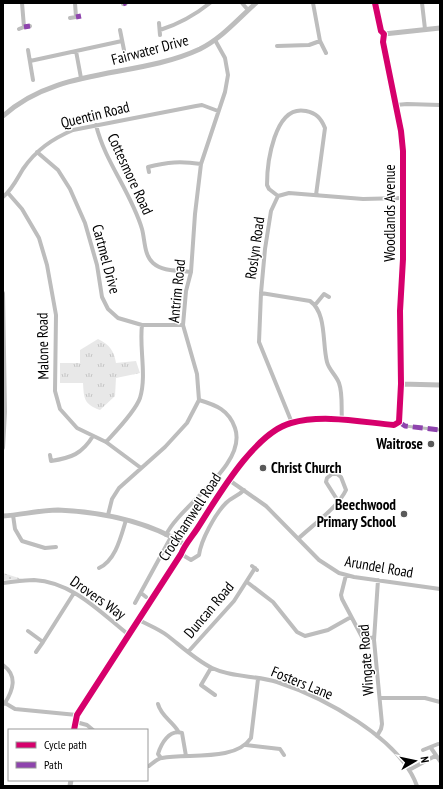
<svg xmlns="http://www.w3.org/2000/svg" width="443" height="789" font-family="'PT Sans Narrow',sans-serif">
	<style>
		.grass { fill: url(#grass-dots) }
		.park { fill: url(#park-tufts) }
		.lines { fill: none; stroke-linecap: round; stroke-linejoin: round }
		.pedestrian { stroke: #bdbdbd; stroke-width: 3 }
		.minor { stroke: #bdbdbd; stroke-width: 4 }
		.tertiary { stroke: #bdbdbd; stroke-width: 5 }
		.quiet { stroke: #8e44ad; stroke-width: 5; stroke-dasharray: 10 5; stroke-linecap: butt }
		.cycleway-casing { stroke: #fff; stroke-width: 8 }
		.cycleway { stroke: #d6006c; stroke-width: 6 }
		.poi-dot { fill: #595959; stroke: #fff; stroke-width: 1.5 }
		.labels { text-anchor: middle; stroke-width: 3; stroke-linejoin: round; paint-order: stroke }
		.street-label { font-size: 15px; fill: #000; stroke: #fff }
		.poi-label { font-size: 15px; font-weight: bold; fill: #000; stroke: #fff; text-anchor: end }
	</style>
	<defs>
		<pattern id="grass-dots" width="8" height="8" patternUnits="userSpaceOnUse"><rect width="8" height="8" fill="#e8e8e8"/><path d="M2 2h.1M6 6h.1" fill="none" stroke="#c5c5c5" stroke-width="1.8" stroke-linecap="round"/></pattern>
		<pattern id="park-tufts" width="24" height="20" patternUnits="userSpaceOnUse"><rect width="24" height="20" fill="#e8e8e8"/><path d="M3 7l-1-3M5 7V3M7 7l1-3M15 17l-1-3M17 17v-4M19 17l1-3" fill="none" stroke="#c5c5c5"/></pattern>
	</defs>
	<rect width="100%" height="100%" fill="#fff"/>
	<!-- grass -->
	<path class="grass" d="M3 573 22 579 3 580Z"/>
	<!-- park -->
	<path class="park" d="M98 339C110 345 114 351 116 363L136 361 140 373 116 378 115 396 100 410C84 404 84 399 83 383H60V363H80V350Z"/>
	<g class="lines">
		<!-- pedestrian -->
		<path class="pedestrian" d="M399 422 405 426 440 430"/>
		<!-- minor -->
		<path class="minor" d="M242 3 248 10
			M313 3 320 41 326 53
			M422 3 425 29
			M123 4 126 3
			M70 18 76 17 75 3
			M159 23 160 35
			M24 27 30 26
			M19 29 24 27 22 3
			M120 30 124 50
			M160 30C179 24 195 15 210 3
			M277 46 309 45 320 41
			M28 50 33 80
			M76 51 81 78
			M30 61 122 41
			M396 105 407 104 440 105
			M96 125C105 162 131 192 142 229 145 240 144 255 153 263 163 272 179 270 191 272
			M37 152 58 170 70 189 85 223 97 265 102 297 108 309 118 318 142 325H183
			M149 172 148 167C168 162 180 161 201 164
			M8 193 22 209 39 238 47 265 56 315 55 391 60 409 77 428 106 442 141 468
			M278 196 269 189 267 185C267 164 274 104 306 111 316 113 321 118 325 128L316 195
			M3 197C12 190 17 179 23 169 36 150 52 139 73 130L196 106 202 105 218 111
			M3 293 5 412 3 448
			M261 293 310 301C327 313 322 343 327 362 329 370 336 375 339 383 343 394 341 409 342 420
			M315 305 324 294 329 297
			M292 423 259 342 261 293 265 249 271 211 278 196 289 193 363 199 403 198
			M106 442C116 431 135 412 140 398 147 375 139 348 142 325
			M50 455 51 461C71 458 82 454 93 436
			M229 480 266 506 319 560 339 573 354 577 440 589
			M13 515 15 529 22 541 45 548 56 547
			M108 515 112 499 119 488 165 447 187 423 199 400 197 374 183 325 186 291 191 272 195 214 201 164 225 92 228 75 225 58 215 40
			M166 535C179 506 248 465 235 428 229 410 216 405 199 400
			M299 538C313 525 338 507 346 490L341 477 337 474H332L327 478 326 482 338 501
			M181 554 191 560 199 555C201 540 215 514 226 503 232 497 237 497 244 490
			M252 566 257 570
			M99 568C116 560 121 536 126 520
			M346 575 341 595 342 599 362 637 374 638
			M247 582 273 602 297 632 305 636 328 630 351 617
			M3 583C13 582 24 580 34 580 73 582 101 613 129 635
			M141 593 146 597
			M135 603 171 537
			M139 620C148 625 159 629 168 636 182 647 196 660 212 668 233 678 255 675 277 682 323 697 400 738 417 786
			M28 631 43 642 74 593
			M36 652 43 642
			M188 652 234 601 255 568
			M3 665C18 676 13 690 5 703
			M211 668 201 685 215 695
			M380 698H425L440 702
			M3 704 5 703 15 709 77 715
			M158 704C161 716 172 721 178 731
			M76 722 87 725 93 730
			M377 736 381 729 382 724 374 640 378 580
			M246 745 280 749 284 755
			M431 748 440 761
			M423 750 438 744
			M161 758 158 754C161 744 169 729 182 733L186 756
			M149 766C153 763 158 758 162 758 188 753 235 762 251 738L258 679
			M409 770 435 756"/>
		<!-- tertiary -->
		<path class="tertiary" d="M384 34 440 28
			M3 116C58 66 136 79 200 49 222 38 238 19 256 3
			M401 384 440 385
			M3 516C21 515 40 510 58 510 101 512 147 521 184 544
			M74 730 77 715 181 554C185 544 191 538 197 529 217 498 254 433 291 423 323 414 361 422 394 425L399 422 401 384 400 311 403 259V151L401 131 383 42 384 34 381 31 375 3
			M70 786 71 780"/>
		<!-- quiet -->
		<path class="quiet" d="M123 4 126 3
			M76 17 81 16
			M24 27 30 26
			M399 422 405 426 440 430"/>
		<!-- cycleway casing -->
		<g class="cycleway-casing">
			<path id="cycleway" d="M74 730 77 715 181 554C185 544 191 538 197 529 217 498 254 433 291 423 323 414 361 422 394 425L399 422 401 384 400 311 403 259V151L401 131 383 42 384 34 381 31 375 3"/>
		</g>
		<!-- cycleway -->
		<use href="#cycleway" class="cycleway"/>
	</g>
	<!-- markers -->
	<g class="poi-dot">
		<circle cx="431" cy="444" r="4"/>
		<circle cx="263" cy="468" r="4"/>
		<circle cx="404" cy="514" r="4"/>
	</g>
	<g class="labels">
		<!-- street labels -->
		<g class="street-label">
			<text transform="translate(150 50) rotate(-15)" y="5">Fairwater Drive</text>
			<text transform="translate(95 115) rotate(-14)" y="5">Quentin Road</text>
			<text transform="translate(130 174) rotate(65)" y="5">Cottesmore Road</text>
			<text transform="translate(390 213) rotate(-90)" y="5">Woodlands Avenue</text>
			<text transform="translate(255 248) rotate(-82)" y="5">Roslyn Road</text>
			<text transform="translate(106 259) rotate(75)" y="5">Cartmel Drive</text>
			<text transform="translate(177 291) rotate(-84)" y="5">Antrim Road</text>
			<text transform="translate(43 346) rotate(-91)" y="5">Malone Road</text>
			<text transform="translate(190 517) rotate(-57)" y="5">Crockhamwell Road</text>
			<text transform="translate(379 567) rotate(10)" y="5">Arundel Road</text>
			<text transform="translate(98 598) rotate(35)" y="5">Drovers Way</text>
			<text transform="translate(209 610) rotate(-50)" y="5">Duncan Road</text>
			<text transform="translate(366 660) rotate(-94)" y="5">Wingate Road</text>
			<text transform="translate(302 683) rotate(22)" y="5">Fosters Lane</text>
		</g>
		<!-- poi labels -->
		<g class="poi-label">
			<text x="423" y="449">Waitrose</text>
			<text x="271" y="473" text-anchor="start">Christ Church</text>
			<text x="396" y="510">Beechwood<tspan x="396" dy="17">Primary School</tspan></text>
		</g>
	</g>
	<!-- border -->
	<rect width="443" height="789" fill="none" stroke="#000000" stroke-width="8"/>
	<!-- legend -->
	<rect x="8" y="729" width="140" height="52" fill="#ffffff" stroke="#999999"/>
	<rect x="16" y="742" width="20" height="6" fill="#d6006c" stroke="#999999"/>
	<text x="44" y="749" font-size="12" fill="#000000">Cycle path</text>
	<rect x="16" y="762" width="20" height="6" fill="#8e44ad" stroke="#999999"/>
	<text x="44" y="769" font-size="12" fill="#000000">Path</text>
	<!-- north arrow -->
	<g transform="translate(415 761) rotate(81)" stroke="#ffffff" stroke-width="3" paint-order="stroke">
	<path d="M0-3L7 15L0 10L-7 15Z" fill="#000000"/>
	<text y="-6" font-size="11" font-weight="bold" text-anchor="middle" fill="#000000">N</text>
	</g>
</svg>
